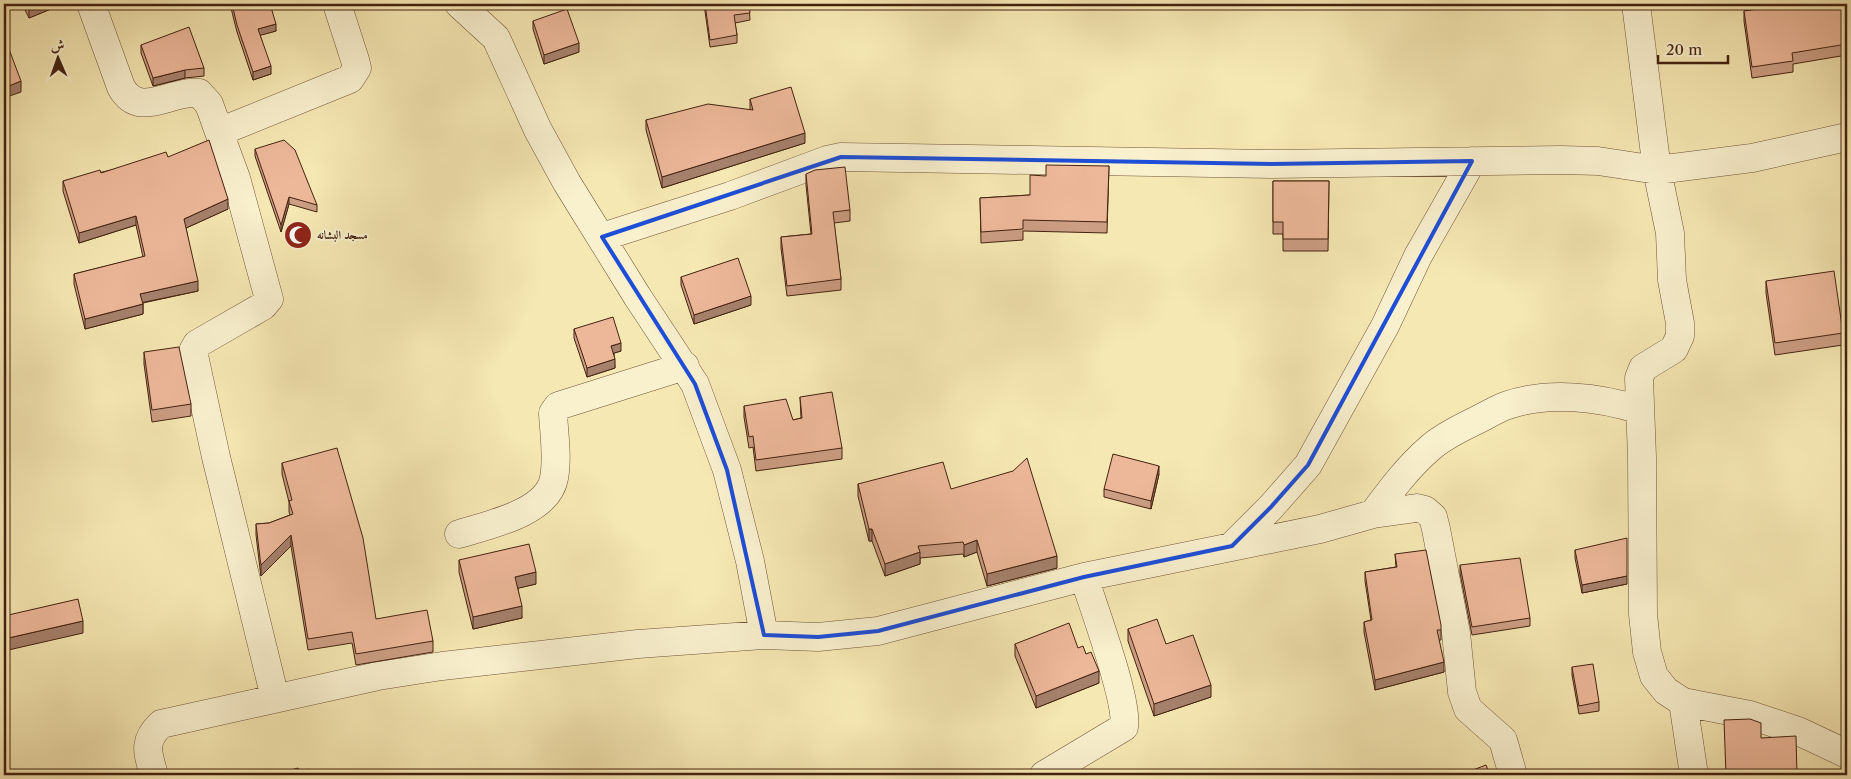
<svg xmlns="http://www.w3.org/2000/svg" width="1851" height="779" font-family="'Libre Caslon Text',Amiri,serif">
	<style>
		.lines { fill: none; stroke-linecap: round; stroke-linejoin: round }
		.minor-casing { stroke: #705439; stroke-width: 29 }
		.minor { stroke: #f9f0ce; stroke-width: 28 }
		.wall { fill: #cc9e84; stroke: #442210 }
		.shaded-wall { fill: #a6816c; stroke: #442210 }
		.building { fill: #edb89a; stroke: #442210 }
		.marked { fill: none; stroke: #1d4ed8; stroke-width: 4; stroke-linejoin: round }
		.labels { text-anchor: middle; stroke-width: 4; stroke-linejoin: round; paint-order: stroke }
		.poi-label { font-size: 12px; font-weight: bold; fill: #442210; stroke: #f9f0ce; text-anchor: start }
	</style>
	<rect width="100%" height="100%" fill="#f6e8b3"/>
	<filter id="stains"><feTurbulence type="fractalNoise" baseFrequency=".004" numOctaves="4"/><feColorMatrix values="0 0 0 0 .2 0 0 0 0 .09 0 0 0 0 .02 0 0 0 .5 -.17"/></filter>
	<radialGradient id="worn" r=".72"><stop offset=".6" stop-color="#630" stop-opacity="0"/><stop offset="1" stop-color="#630" stop-opacity=".3"/></radialGradient>
	<g class="lines">
		<!-- minor casing -->
		<g class="minor-casing">
			<path id="minor" d="M91 4 121 87C139 120 170 90 199 93L209 104 219 132
				M459 4 496 38 538 130 567 183 637 296 695 384 727 470 750 561 764 635
				M1636 4 1657 170 1670 233 1672 280 1680 323V336L1674 349 1643 368 1639 378 1642 457 1643 614 1647 652 1654 676 1666 691 1683 702 1750 715 1798 731 1847 754
				M602 237 730 196 827 160 841 157 1272 164 1561 160 1598 161 1657 170 1752 158 1847 137
				M1373 514C1390 491 1408 467 1430 448 1442 437 1459 429 1473 422 1484 417 1496 409 1508 405 1549 391 1599 397 1640 410
				M459 534C488 525 548 513 554 478 558 458 554 434 553 413L558 406 685 366
				M1232 546 1271 507 1308 465 1385 326 1418 256 1472 161
				M275 698 216 457 193 351 197 344 263 306 269 299 236 178 219 132 350 79 357 68 355 60 337 4
				M1683 702 1694 775
				M154 775C148 753 142 742 161 724L378 676 442 666 638 644 764 635 818 637 878 631 1084 577 1320 529 1373 514 1417 508 1425 510 1433 517 1436 529 1456 633 1462 692 1468 709 1503 740 1513 775
				M1044 775 1124 727C1129 702 1093 606 1084 577"/>
		</g>
		<!-- minor -->
		<use href="#minor" class="minor"/>
	</g>
	<!-- wall -->
	<path class="wall" d="M22 4H63L29 18Z
		M230 4H270L276 31 260 35 271 74 253 80 237 32Z
		M704 4H749L750 20 735 23 737 35V43L710 47Z
		M1847 4V55L1793 64V72L1752 78 1744 21V11L1785 7Z
		M533 21 579 52 544 64 533 29Z
		M141 45 204 68V76L185 78 153 86 141 53Z
		M750 99 805 143 662 188 646 130V120L750 110Z
		M255 149 317 205V212L289 204 281 232 255 156Z
		M168 157 228 209 186 228 198 291 143 303V314L85 329 74 284V274L143 257 136 225 79 243 63 191V181Z
		M1109 166 1107 233 1023 231V240L981 243 980 198 1030 195 1046 176Z
		M806 174 850 210V221L834 223 841 279V290L787 296 781 248V237L811 234 806 185Z
		M1273 181H1329L1328 251H1283V234H1273Z
		M681 277 751 305 694 324 681 285Z
		M1766 281 1843 333V345L1775 355 1766 293Z
		M574 329 621 351 614 353 615 368 587 377 574 338Z
		M144 352 191 404V416L152 422 144 364Z
		M800 397 842 448V459L756 471 753 447 749 448 744 417V406L793 420 801 418Z
		M282 463 376 619 433 641V652L356 665 352 643 308 650 291 546 261 576 260 569 256 535V524L269 523 290 515 289 512V502L282 474Z
		M1159 474 1151 509 1104 497V489Z
		M858 484 951 489 1057 568 987 586 977 552 964 557 963 554 920 558V564L885 576 872 541H869L858 496Z
		M1575 550 1627 584 1582 593 1575 558Z
		M1395 554 1441 630V640H1439L1444 672 1375 690 1364 632V622L1371 620 1365 581V572L1396 567Z
		M459 560 536 584 518 588 522 618 473 629 459 572Z
		M1460 565 1530 618V626L1472 635 1460 573Z
		M1128 629 1166 644 1211 697 1154 716 1128 641Z
		M1015 644 1078 648 1086 654 1099 683 1036 708 1015 656Z
		M1572 667 1599 702V711L1579 714 1572 675Z"/>
	<!-- shaded-wall -->
	<path class="shaded-wall" d="M43 4H63L29 18V10Z
		M276 24V31L258 36V29Z
		M579 43V52L544 64V55Z
		M271 66V74L253 80V72Z
		M185 70V78L153 86V78Z
		M21 81V92L4 98V88Z
		M805 133V143L662 188V177Z
		M289 197V204L281 232V225Z
		M228 199V209L184 229V219Z
		M136 216V225L79 243V233Z
		M198 281V291L140 303V294Z
		M751 296V305L694 324V315Z
		M143 304V314L85 329V319Z
		M621 343V351L611 354V346Z
		M615 359V368L587 377V368Z
		M1159 466V474L1151 509V501Z
		M869 529H872V541H869Z
		M291 535V546L261 576V565Z
		M977 540V552L964 557V545Z
		M920 552V564L885 576V564Z
		M1057 556V568L987 586V574Z
		M536 572V584L515 589V577Z
		M1627 576V584L1582 593V585Z
		M522 606V618L473 629V617Z
		M83 621V633L4 651V639Z
		M1444 662V672L1375 690V680Z
		M1099 671V683L1036 708V696Z
		M1211 685V697L1154 716V704Z"/>
	<!-- building -->
	<path class="building" d="M26 4H43L29 10Z
		M232 4H270L276 24 258 29 271 66 253 72 237 25Z
		M705 4H749L750 13 734 15 737 35 710 40Z
		M1804 4H1847V44L1792 53 1793 61 1752 67 1744 11 1785 5V7Z
		M567 9 579 43 544 55 533 21Z
		M189 27 204 68 185 70 153 78 141 45Z
		M7 44 21 81 4 88V45Z
		M791 87 805 133 662 177 646 120 708 104 753 110 750 99Z
		M209 140 228 199 184 219 198 281 140 294 143 304 85 319 74 274 145 256 136 216 79 233 63 181 100 170 101 173 166 152 168 157Z
		M284 140 295 150 317 205 289 197 281 225 255 149Z
		M1046 165 1109 166 1107 222 1023 220V229L981 232 980 198 1030 195V175L1046 176Z
		M845 167 850 210 833 212 841 279 787 286 781 237 812 234 806 174 815 170Z
		M1273 181H1329L1328 239H1283V222H1273Z
		M738 258 751 296 694 315 681 277Z
		M1834 271 1843 333 1775 343 1766 281Z
		M613 317 621 343 611 346 615 359 587 368 574 329Z
		M179 347 191 404 152 410 144 352Z
		M832 392 842 448 756 460 753 436 749 437 744 406 786 399 793 420 802 418 800 397Z
		M337 448 363 538 376 619 427 610 433 641 356 654 352 632 308 639 291 535 261 565 260 558 256 524 269 523 293 514 289 501 292 500 282 463Z
		M1113 454 1159 466 1151 501 1104 489Z
		M1027 458 1057 556 987 574 977 540 964 545 963 542 918 546 920 552 885 564 872 529H869L858 484 943 462 951 489 1013 471Z
		M1627 538V576L1582 585 1575 550Z
		M529 544 536 572 515 577 522 606 473 617 459 560Z
		M1426 550 1441 625V630H1437L1444 662 1375 680 1364 622 1372 620 1365 572 1397 567 1395 554Z
		M1520 558 1530 618 1472 627 1460 565Z
		M78 599 83 621 4 639V616Z
		M1157 619 1166 644 1193 635 1211 685 1154 704 1128 629Z
		M1069 623 1078 648 1083 646 1086 654 1091 652 1099 671 1036 696 1015 644Z
		M1593 664 1599 702 1579 706 1572 667Z
		M1750 719 1761 723V738L1796 736 1797 775H1726L1724 720Z
		M1486 765 1490 775H1460Z
		M298 768 301 772 309 769 311 775H278L277 774Z"/>
	<!-- marked area -->
	<path class="marked" d="M841 157 1272 164 1472 161 1308 465 1271 507 1232 546 1084 577 878 631 818 637 764 635 727 470 695 384 602 237Z"/>
	<!-- icons -->
	<defs>
		<g id="mosque-disc" transform="scale(1.4375)"><circle r="9.5" fill="#8f2418" stroke="#f9f0ce"/><path d="M3.5-4.9A6 6 0 1 0 3.5 4.9A5 5 0 1 1 3.5-4.9Z" fill="#fff"/></g>
	</defs>
	<g fill-rule="evenodd">
		<use href="#mosque-disc" x="298" y="235"/>
	</g>
	<g class="labels">
		<!-- poi labels -->
		<g class="poi-label">
			<text x="317" y="239">مسجد البشانه</text>
		</g>
	</g>
	<!-- margin -->
	<rect width="1851" height="779" fill="none" stroke="#f6e8b3" stroke-width="20"/>
	<rect x="5" y="5" width="1841" height="769" fill="none" stroke="#442210" stroke-width="2.5"/>
	<rect x="10" y="10" width="1831" height="759" fill="none" stroke="#442210"/>
	<!-- north arrow -->
	<g transform="translate(58 58) rotate(358)" stroke="#f9f0ce" stroke-width="4" paint-order="stroke">
	<path d="M0-4L9 19L0 12L-9 19Z" fill="#442210"/>
	<text y="-8" font-size="14" font-weight="bold" text-anchor="middle" fill="#442210">ش</text>
	</g>
	<!-- scale -->
	<path d="M1658 55v8h70v-8" fill="none" stroke="#442210" stroke-width="2.5"/>
	<text x="1666" y="55" font-size="15" fill="#442210" stroke="#f9f0ce" stroke-width="4" paint-order="stroke">20 m</text>
	<rect width="100%" height="100%" filter="url(#stains)"/>
	<rect width="100%" height="100%" fill="url(#worn)"/>
</svg>
